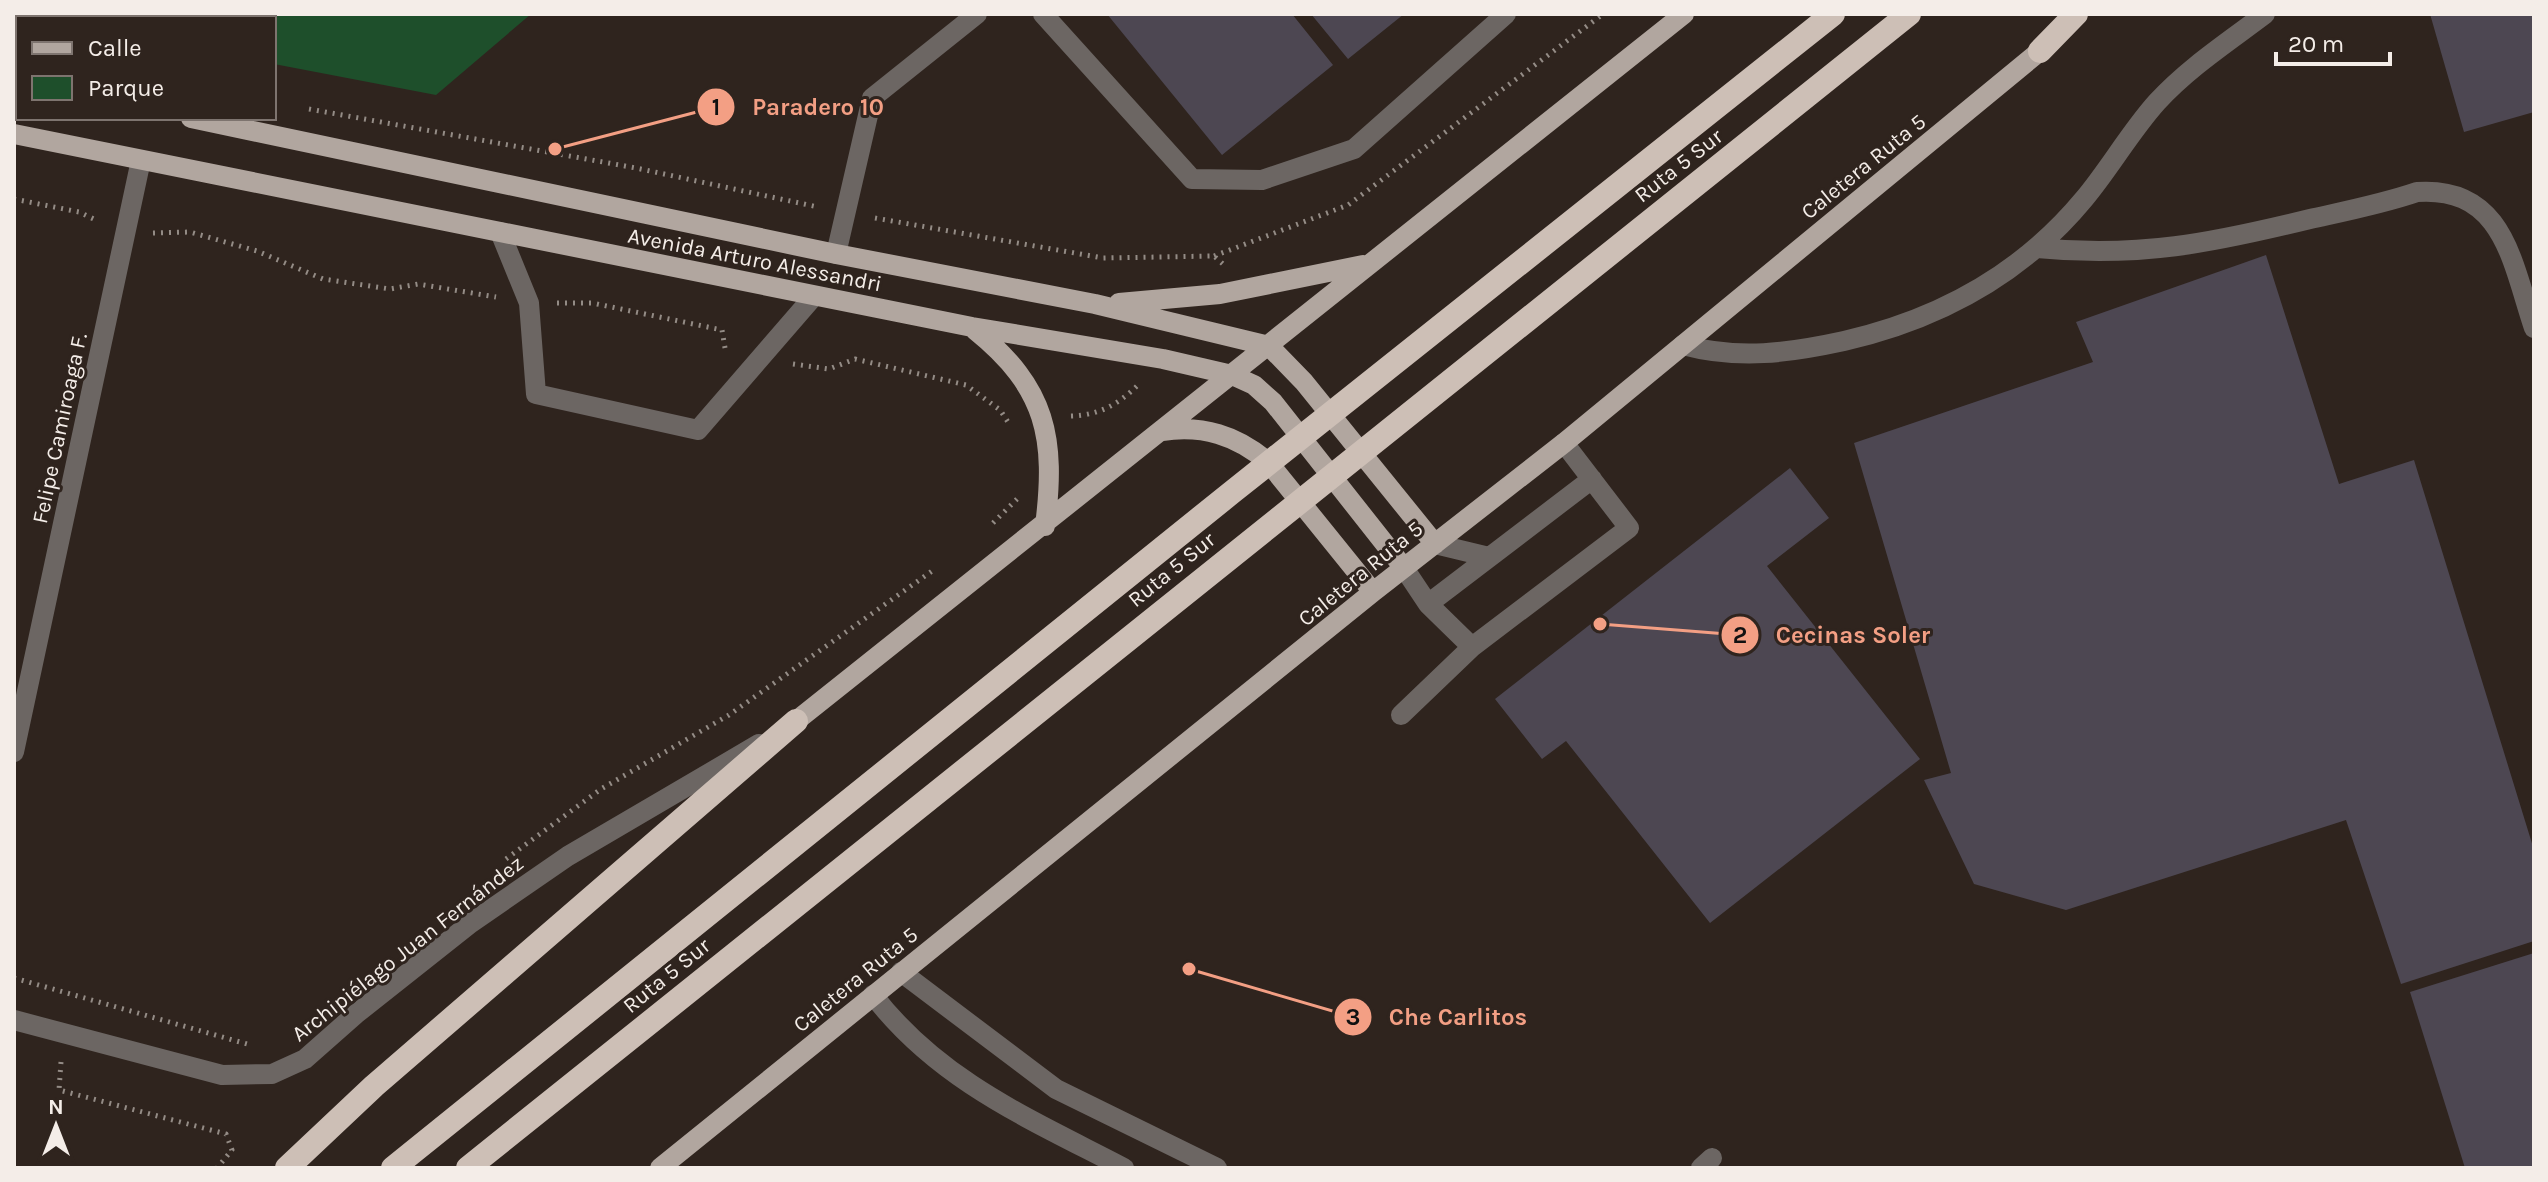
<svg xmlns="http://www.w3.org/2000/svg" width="2548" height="1182" font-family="Karla,sans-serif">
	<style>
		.green { fill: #1e4f2b }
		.building { fill: #4d4752 }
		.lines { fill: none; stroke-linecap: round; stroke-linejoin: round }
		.path { stroke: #948c86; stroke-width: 5; stroke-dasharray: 2 6; stroke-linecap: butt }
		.service { stroke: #6c6663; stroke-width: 20 }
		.minor { stroke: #6c6663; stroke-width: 20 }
		.tertiary { stroke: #6c6663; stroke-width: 20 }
		.primary { stroke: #b1a69f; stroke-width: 20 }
		.motorway { stroke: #cdbfb6; stroke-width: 24 }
		.labels { text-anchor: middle; stroke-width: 6; stroke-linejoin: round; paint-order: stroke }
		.street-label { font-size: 22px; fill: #f4ede8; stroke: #2f241e }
		.leader { fill: none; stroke: #f39f84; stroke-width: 3 }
		.callout-dot { fill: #f39f84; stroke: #2f241e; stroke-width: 3 }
		.mark-label { font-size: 24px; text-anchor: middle; font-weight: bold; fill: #111 }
		.callout-label { font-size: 24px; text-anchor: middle; font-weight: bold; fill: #f39f84; stroke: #2f241e; stroke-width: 6; stroke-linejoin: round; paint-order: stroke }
	</style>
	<rect width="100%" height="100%" fill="#2f241e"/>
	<!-- green -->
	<path class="green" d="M14 14H126L124 18H33Z
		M200 14H531L436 95 274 64V18H199Z"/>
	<!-- building -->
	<path class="building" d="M1107 14H1292L1333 65 1222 155Z
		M1311 14H1404L1348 59Z
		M2430 14H2534V112L2464 132Z
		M2266 255 2339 484 2414 460 2534 850V941L2401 984 2346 820 2066 910 1974 884 1924 780 1951 773 1854 443 2093 362 2076 322Z
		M1790 468 1829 518 1767 566 1920 759 1710 923 1566 741 1542 759 1495 699Z
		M2534 953V1168H2465L2410 992Z"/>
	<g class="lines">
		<!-- path -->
		<path class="path" d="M309 109 636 168 818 207
			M14 199 79 212 98 221
			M875 218 1103 258 1214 256 1223 264
			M153 233 190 232 257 251 323 279 390 289 418 284 496 297
			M1214 256 1348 205 1603 14
			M557 303H592L722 330 725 348 729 350
			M793 364 829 369 855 359 966 385 1000 410 1010 425
			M1071 416C1100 415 1119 404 1139 384
			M993 523 1017 499
			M506 859 601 789 729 715 932 571
			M14 978 247 1044
			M61 1062 59 1090 226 1134 232 1150 217 1168"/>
		<!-- service -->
		<path class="service" d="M1043 14 1192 179 1262 180 1354 149 1506 14
			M178 18 179 14
			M500 232 529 303 536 394 698 430 814 296
			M2037 248C2139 258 2212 243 2310 219 2346 211 2382 204 2417 192 2504 186 2512 263 2534 328
			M836 254 872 98 977 14
			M1683 345C1739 360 1789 353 1844 341 1940 319 2021 275 2084 199 2110 168 2130 132 2157 102 2188 68 2228 42 2265 14
			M1435 544 1489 557
			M1404 568 1428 604 1472 647 1629 528 1564 443
			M1428 604 1592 479
			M1401 715 1472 647
			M901 972 1056 1089 1217 1168
			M873 995C939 1081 1030 1119 1124 1168
			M1701 1168 1712 1158"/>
		<!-- minor -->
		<path class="minor" d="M14 752 141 160"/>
		<!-- tertiary -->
		<path class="tertiary" d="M14 1020 222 1075 272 1074 305 1059 356 1014 471 923 568 856 759 744"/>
		<!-- primary -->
		<path class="primary" d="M14 82 18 83
			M191 118 836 254 1095 304 1269 346 1304 382 1435 544
			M14 134 972 327 1163 359 1232 375 1254 385 1273 402 1404 568
			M1119 303 1220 294 1363 265
			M975 330C1047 388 1056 438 1045 526
			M1162 431C1203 425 1236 435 1268 462L1373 592
			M796 721 1684 14
			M660 1168 1373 592 1564 443 2040 51"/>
		<!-- motorway -->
		<path class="motorway" d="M2040 51 2076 14
			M287 1168 374 1086 796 721
			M393 1168 1231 493 1833 14
			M468 1168 1909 14"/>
	</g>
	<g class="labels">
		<!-- street labels -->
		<g class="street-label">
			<text transform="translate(1678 165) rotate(-38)" y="8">Ruta 5 Sur</text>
			<text transform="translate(1863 166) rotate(-39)" y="8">Caletera Ruta 5</text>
			<text transform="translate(755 259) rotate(11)" y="8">Avenida Arturo Alessandri</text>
			<text transform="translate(59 428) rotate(-78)" y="8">Felipe Camiroaga F.</text>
			<text transform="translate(1171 569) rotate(-39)" y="8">Ruta 5 Sur</text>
			<text transform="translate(1360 573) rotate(-39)" y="8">Caletera Ruta 5</text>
			<text transform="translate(407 948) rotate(-38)" y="8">Archipiélago Juan Fernández</text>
			<text transform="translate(666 975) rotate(-39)" y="8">Ruta 5 Sur</text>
			<text transform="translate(855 979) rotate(-39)" y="8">Caletera Ruta 5</text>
		</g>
	</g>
	<!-- callouts -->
	<path class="leader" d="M555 149L716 107M1600 624L1740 635M1189 969L1353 1017"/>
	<g class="callout-dot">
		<circle cx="555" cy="149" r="8"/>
		<circle cx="1600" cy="624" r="8"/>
		<circle cx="1189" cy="969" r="8"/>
		<circle cx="716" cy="107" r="20"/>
		<circle cx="1740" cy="635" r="20"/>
		<circle cx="1353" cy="1017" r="20"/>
	</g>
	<g class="mark-label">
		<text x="716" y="115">1</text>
		<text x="1740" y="643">2</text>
		<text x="1353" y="1025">3</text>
	</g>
	<g class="callout-label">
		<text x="818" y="115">Paradero 10</text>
		<text x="1853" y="643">Cecinas Soler</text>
		<text x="1458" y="1025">Che Carlitos</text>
	</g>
	<!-- border -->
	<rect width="2548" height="1182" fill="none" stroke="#f4ede8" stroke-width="32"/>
	<!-- legend -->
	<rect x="16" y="16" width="260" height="104" fill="#2f241e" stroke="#7e746f" stroke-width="2"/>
	<rect x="32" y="42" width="40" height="12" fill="#b1a69f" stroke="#7e746f" stroke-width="2"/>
	<text x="88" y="56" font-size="24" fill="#f4ede8">Calle</text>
	<rect x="32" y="76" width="40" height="24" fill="#1e4f2b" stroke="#7e746f" stroke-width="2"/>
	<text x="88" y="96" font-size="24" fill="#f4ede8">Parque</text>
	<!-- north arrow -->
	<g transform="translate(56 1126)" stroke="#2f241e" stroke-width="6" paint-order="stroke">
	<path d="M0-6L14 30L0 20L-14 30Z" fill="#f4ede8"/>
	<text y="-12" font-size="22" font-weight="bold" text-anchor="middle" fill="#f4ede8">N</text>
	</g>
	<!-- scale -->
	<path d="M2276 52v12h114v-12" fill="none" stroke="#f4ede8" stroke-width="4"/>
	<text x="2288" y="52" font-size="24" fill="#f4ede8" stroke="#2f241e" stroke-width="6" paint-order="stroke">20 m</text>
</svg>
